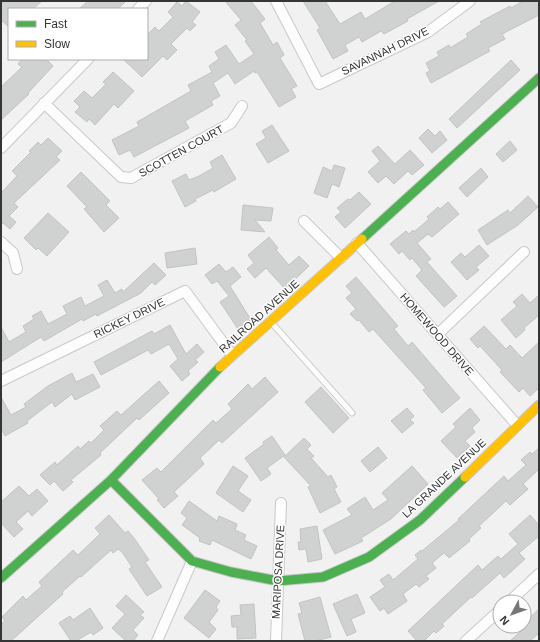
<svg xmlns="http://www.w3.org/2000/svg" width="540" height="642" font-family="Arial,sans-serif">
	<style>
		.building { fill: #d0d1d1; stroke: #c3c3c3 }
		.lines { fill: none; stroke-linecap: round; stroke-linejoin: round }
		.lane-casing { stroke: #c9c9c9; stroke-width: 7 }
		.street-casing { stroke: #c9c9c9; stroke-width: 12 }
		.fast-casing { stroke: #c9c9c9; stroke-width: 11 }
		.slow-casing { stroke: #c9c9c9; stroke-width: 11 }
		.lane { stroke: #fdfdfd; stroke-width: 5 }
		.street { stroke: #fdfdfd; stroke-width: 10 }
		.fast { stroke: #4caf50; stroke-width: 9 }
		.slow { stroke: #ffc107; stroke-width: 9 }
		.labels { text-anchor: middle; stroke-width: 3; stroke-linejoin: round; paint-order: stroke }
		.street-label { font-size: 11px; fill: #353536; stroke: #fff }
	</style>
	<rect width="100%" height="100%" fill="#f1f1f1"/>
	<!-- building -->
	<path class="building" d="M1 1H42L33 9H9V27L1 20Z
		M88 1H126L118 9H79Z
		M186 1 200 12 192 22 196 25 190 31 187 28 171 44 177 50 167 60 163 56 142 77 123 59H147V35L155 27 159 31 173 17 168 12 177 2 182 6Z
		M225 1H251L265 19 260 23 273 45 277 42 284 55 280 58 297 86 291 89 296 97 279 107 257 72 255 73 254 71 235 84 228 73 213 83 220 96 211 101 213 105 185 121 189 128 134 157 130 150 119 155 112 140 139 126 137 122 191 91 188 85 212 72 209 66 219 59 215 52 226 45 239 64 254 54 245 41 247 40 235 25 241 20Z
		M303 1H325L340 24 361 12 365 19 395 1H439L407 19 408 21 384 34 381 31 362 42 359 37 345 45 348 51 333 59 317 30 320 28Z
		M523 1H539V15L502 34 505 39 488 48 490 51 431 83 426 73 430 71 426 63 439 56 437 52 449 45 450 48 468 37 466 34 482 24 480 22 510 6 511 8Z
		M22 59H46L53 66 28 93 29 94 1 120V87L22 67 18 64Z
		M511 60 520 70 457 128 449 119Z
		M113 72 134 91 118 108 114 104 95 125 89 119 87 122 75 112 80 107 74 101 84 91 92 98 106 84 103 82Z
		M272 125 289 151 268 163 256 144 266 138 262 131Z
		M428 129 435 136 440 131 447 140 432 153 419 138Z
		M48 138 62 151 56 157 60 160 14 203 18 207 9 216 16 222 10 229 3 223 1 225V193L17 176 12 171 31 152 29 151 38 142 41 145Z
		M510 141 517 150 503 162 496 154Z
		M378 146 395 164 410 150 424 165 412 175 408 171 394 184 386 176 378 183 368 172 380 161 372 151Z
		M222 155 236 179 214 192 213 190 195 199 196 201 185 207 172 181 186 174 189 180 199 176 213 168 210 162Z
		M334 165 345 168 339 187 332 184 327 198 314 193 323 167 332 171Z
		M481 168 488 177 467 197 459 188Z
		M81 172 110 201 106 205 119 218 104 232 84 209 87 207 67 186Z
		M359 192 371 204 345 228 335 217 341 212 337 208 348 199 350 200Z
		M528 196 538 207 518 225 487 245 478 230 508 210 510 213Z
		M448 202 459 214 432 237 428 234 417 243 431 259 427 262 457 296 444 307 416 276 422 270 412 258 410 260 402 251 399 254 390 244 406 231 409 234 413 230 414 232 429 219 427 217 438 207 440 209Z
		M243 205 273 208 271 221 255 220 265 232 241 230Z
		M48 213 69 232 47 256 38 248 36 250 24 238Z
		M269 237 278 248 276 250 289 265 299 256 309 266 285 289 266 268 255 278 247 269 254 263 248 255Z
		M479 245 489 256 476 267 479 270 467 280 451 262 461 253 465 257Z
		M195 248 197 264 167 268 165 253Z
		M154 263 166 275 155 285 152 282 141 293 97 316 96 314 83 321 82 319 44 341 41 337 1 362V327L9 342 26 332 23 326 34 319 32 316 41 311 48 324 67 314 63 306 81 297 85 306 104 296 98 285 107 280 115 293 122 289 123 292Z
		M219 264 226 272 233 267 241 277 230 286 251 320 238 329 220 302 229 296 217 281 212 284 205 275Z
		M356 277 398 326 394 329 408 346 412 342 460 398 442 413 423 390 426 388 373 329 369 332 359 320 357 321 350 314 356 309 346 298 352 293 346 286Z
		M522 294 530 303 539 295V315L524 328 525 330 516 338 501 320 517 306 513 302Z
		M170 325 186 354 197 344 204 352 195 360 198 362 188 371 190 374 182 381 170 366 178 359 169 344 151 354 148 350 101 375 94 362 152 331 154 334Z
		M484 326 506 349 510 345 522 358 539 342V388L530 396 523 388 519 392 500 372 502 370 480 346 478 348 470 339Z
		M72 373 76 382 93 374 100 387 75 400 72 394 55 407 52 402 27 421 28 423 5 436 1 428V397L11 415 26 407 24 404 48 386Z
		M265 377 278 392 222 443 219 440 200 458 204 464 174 492 178 496 164 508 157 500 159 499 142 480 157 468 161 472 213 420 216 423 232 409 228 404 248 384 252 389Z
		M159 381 169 393 139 420 137 418 100 453 101 455 71 480 73 482 63 491 54 481 50 485 40 475 55 462 57 465 78 446 80 449 89 441 91 443 104 430 100 426 117 411 121 415Z
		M321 387 349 418 333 433 305 402Z
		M407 408 414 416 410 420 414 423 402 433 391 421Z
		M470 408 480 420 472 428 475 432 465 441 470 446 457 458 441 441 456 427 453 424Z
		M272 436 285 455 267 468 271 474 261 481 245 458 264 444 263 442Z
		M304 438 311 445 307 449 314 456 311 458 328 477 331 475 337 487 334 489 341 502 320 513 308 487 311 486 284 457Z
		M378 447 387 458 370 472 361 461Z
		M539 448V469L523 484 528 489 510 505 506 501 479 526 481 528 469 539 470 541 449 558 444 553 432 563 436 568 426 576 429 579 419 587 416 584 403 594 407 601 388 614 384 608 380 611 370 597 385 587 380 580 389 574 393 580 418 559 415 555 421 550 422 551 459 520 458 519 504 476 508 481 526 465 521 460 530 452 532 454Z
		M233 466 248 476 238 491 251 500 243 512 216 493Z
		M412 466 428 484 391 519 361 538 363 541 335 554 323 530 352 515 347 509 365 497 373 510 388 500 382 493Z
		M19 486 29 496 37 489 48 501 32 516 28 511 16 522 23 529 14 537 1 523V502Z
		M189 501 217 521 219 516 237 524 235 530 246 535 244 540 257 546 251 559 212 540 210 545 199 541 200 538 182 525 187 518 181 513Z
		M109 515 125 533 128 531 134 538 149 560 145 562 162 587 147 596 129 569 132 567 122 552 118 549 113 553 111 550 81 577 80 576 62 592 63 594 11 641H1V624L5 621 2 617 23 596 26 600 42 586 39 582 73 550 78 555 100 534 95 528Z
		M530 515 539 525V536L519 553 525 559 504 578 500 573 472 598 471 597 442 624 444 626 436 633 434 631 424 641H417L408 631 478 565 482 570 498 556 501 559 518 544 509 534Z
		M317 526 322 559 308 562 306 549 299 550 298 542H301L300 529Z
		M205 590 220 601 216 607 218 610 209 622 216 629 209 638 184 618Z
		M357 594 365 613 351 619 356 632 347 636 333 604Z
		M126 595 144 612 140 615 144 618 133 630 138 635 133 641H126L112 628 125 614 116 606Z
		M320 597 331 637 315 641H305L298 614 302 613 299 603Z
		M254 604 256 638 237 639V627H232L231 616 241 615 240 605Z
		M90 608 103 628 93 635 91 632 76 641H71L59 623 70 616 73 620Z
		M539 609V633L530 641H510L521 631 518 628 524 626V623Z"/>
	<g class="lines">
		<!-- lane casing -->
		<g class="lane-casing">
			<path id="lane" d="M271 322 352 413"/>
		</g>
		<!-- street casing -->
		<g class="street-casing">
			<path id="street" d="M276 1 319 84 428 32 470 1
				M138 9 146 1
				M44 103 121 177 131 178 231 123 242 106
				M1 148 88 59
				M304 221 341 258
				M1 242 13 253 17 269
				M357 243 517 425
				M438 334 524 252
				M1 381 185 291 232 355
				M509 602 539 574
				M157 641 192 561
				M276 641 281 503
				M466 641 500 610"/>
		</g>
		<!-- fast casing -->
		<g class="fast-casing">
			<path id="fast" d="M362 239 539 78
				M111 480 192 561 231 572 278 581 323 577 369 557 420 520 465 477
				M1 578 111 480 220 367"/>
		</g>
		<!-- slow casing -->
		<g class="slow-casing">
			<path id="slow" d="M220 367 362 239
				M465 477 539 405"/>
		</g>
		<!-- lane -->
		<use href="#lane" class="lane"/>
		<!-- street -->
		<use href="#street" class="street"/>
		<!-- fast -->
		<use href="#fast" class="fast"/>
		<!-- slow -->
		<use href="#slow" class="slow"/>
	</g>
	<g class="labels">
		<!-- street labels -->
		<g class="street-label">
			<text transform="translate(385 51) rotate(-26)" y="4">SAVANNAH DRIVE</text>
			<text transform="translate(181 151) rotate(-29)" y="4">SCOTTEN COURT</text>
			<text transform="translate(259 316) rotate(-42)" y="4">RAILROAD AVENUE</text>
			<text transform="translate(129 318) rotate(-26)" y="4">RICKEY DRIVE</text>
			<text transform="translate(437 334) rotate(49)" y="4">HOMEWOOD DRIVE</text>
			<text transform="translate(444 478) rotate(-43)" y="4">LA GRANDE AVENUE</text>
			<text transform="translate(278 572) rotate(-87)" y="4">MARIPOSA DRIVE</text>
		</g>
	</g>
	<!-- border -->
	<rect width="540" height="642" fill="none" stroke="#353536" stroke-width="4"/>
	<!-- legend -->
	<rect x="8" y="8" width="140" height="52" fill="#ffffff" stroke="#aeaeaf"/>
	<rect x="16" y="21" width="20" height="6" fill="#4caf50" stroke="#aeaeaf"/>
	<text x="44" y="28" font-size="12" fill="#353536">Fast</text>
	<rect x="16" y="41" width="20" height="6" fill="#ffc107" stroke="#aeaeaf"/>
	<text x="44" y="48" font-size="12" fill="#353536">Slow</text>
	<!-- north arrow -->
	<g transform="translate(512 614) rotate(229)"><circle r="19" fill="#ffffff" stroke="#aeaeaf"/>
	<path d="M0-3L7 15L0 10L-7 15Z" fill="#777777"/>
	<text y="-6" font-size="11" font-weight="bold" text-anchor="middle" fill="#353536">N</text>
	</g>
</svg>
